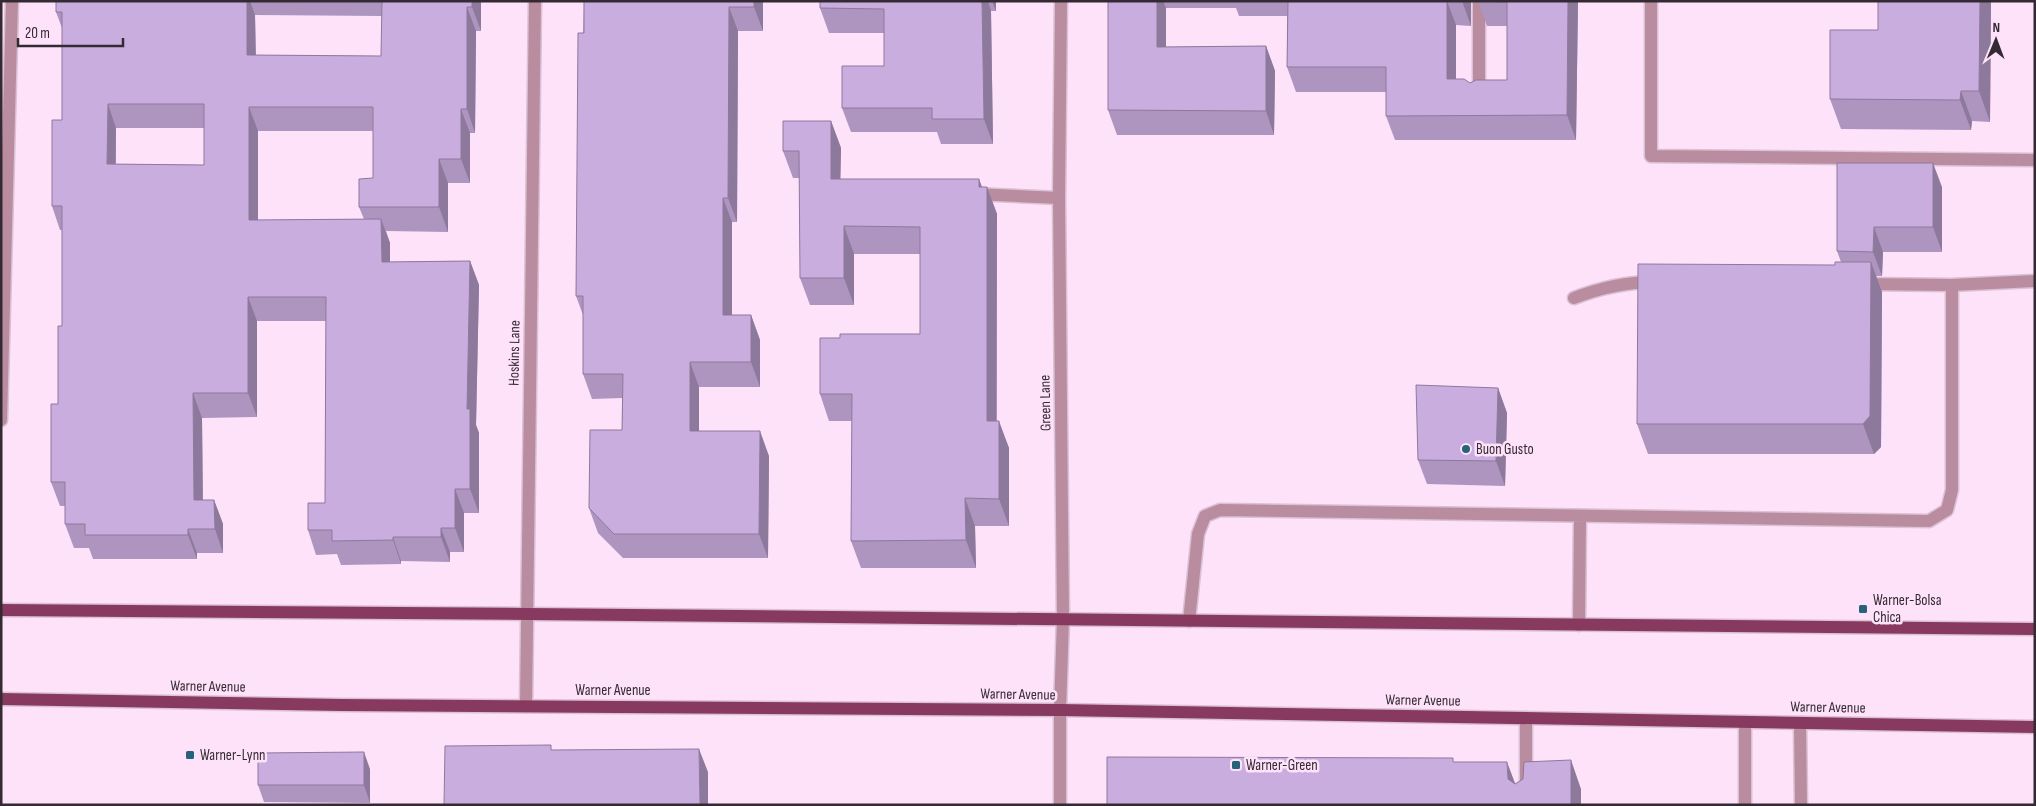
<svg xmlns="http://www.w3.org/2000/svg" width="2036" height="806" font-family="'Sofia Sans Condensed',sans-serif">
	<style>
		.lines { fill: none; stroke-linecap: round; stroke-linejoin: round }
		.lane-casing { stroke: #dac1d5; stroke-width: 15 }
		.street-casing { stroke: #dac1d5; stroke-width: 15 }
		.primary-casing { stroke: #dac1d5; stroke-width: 15 }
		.lane { stroke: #ba8c9f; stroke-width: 12 }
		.street { stroke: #ba8c9f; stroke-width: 12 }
		.primary { stroke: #88395f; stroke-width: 12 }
		.wall { fill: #ae95c0; fill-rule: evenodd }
		.shaded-wall { fill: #8d799c }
		.building { fill: #caaddf; stroke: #8d799c; fill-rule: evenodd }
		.poi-dot { fill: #26637a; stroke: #fee2f9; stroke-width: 2 }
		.labels { text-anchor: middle; stroke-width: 5; stroke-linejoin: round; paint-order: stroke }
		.street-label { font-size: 15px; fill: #342a33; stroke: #fee2f9 }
		.poi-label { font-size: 15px; fill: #342a33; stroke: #fee2f9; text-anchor: start }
	</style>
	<rect width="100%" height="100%" fill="#fee2f9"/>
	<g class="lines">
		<!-- lane casing -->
		<g class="lane-casing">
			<path id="lane" d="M1651 1V156L2035 160
				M1479 96V1
				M974 194 1059 198
				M1864 284 1952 285 2035 281
				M1574 298C1600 288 1626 282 1654 282
				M1189 621 1198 534 1205 516 1220 510 1929 521 1947 510 1952 490V285
				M1579 625 1580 516
				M1745 722V805
				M1800 723 1801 805
				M1526 805V718"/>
		</g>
		<!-- street casing -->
		<g class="street-casing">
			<path id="street" d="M1 420 12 1
				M526 706 535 1
				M1060 805V710L1063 619 1059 198 1061 1"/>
		</g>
		<!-- primary casing -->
		<g class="primary-casing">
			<path id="primary" d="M1 610 528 614 2035 629
				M1 699 341 705 1060 710 2035 727"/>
		</g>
		<!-- lane -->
		<use href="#lane" class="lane"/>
		<!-- street -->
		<use href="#street" class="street"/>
		<!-- primary -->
		<use href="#primary" class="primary"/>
	</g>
	<!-- wall -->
	<path class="wall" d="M56 1H481V31H476L475 133H470V183H448V232L386 231 390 243V262L470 261 479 285 476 425 479 433V513H464V552H450V562L401 561V564L341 565 337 554 316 555 308 530 325 503 326 321H257V417L202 418 203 500H214L223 524V553H197V559H93L89 548H74L65 524V506H60L51 482 58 404 62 326V230H60L52 206 62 120V28L56 12ZM255 15 382 16 381 56 256 55ZM116 128H204V165L116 164ZM258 131H373V178L359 207 364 219 258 220Z
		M584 1H763V31H738L737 222H732V315H751L760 340V387H699V431L769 456 768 558H623L598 533 589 508 622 430V398L592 399 583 374V315L576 296Z
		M820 1H996V11H991L993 144H941L937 132H851L842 108 884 66V33H829L820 8Z
		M1108 1H1471V26L1456 25V79L1470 83 1507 80V26H1487L1478 1H1578L1576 140H1395L1386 116V92H1296L1287 67V16H1239L1236 8H1166V47L1266 46 1275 71 1274 135H1117L1108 110Z
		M1991 1 1990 122 1972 121 1971 130 1841 129 1830 99 1878 30Z
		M831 121 841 148 840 179H979L982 187H987L997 214V421L1009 448V526H975L976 568H861L851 541 852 421H829L820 394 840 338 920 334V254H854V305H810L800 278V178H793L783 151Z
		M1837 163 1942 187V252H1883L1882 276H1876L1882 292 1881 447 1874 454H1648L1637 424 1841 262 1837 251Z
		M1498 388 1507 413 1505 486 1427 484 1418 460Z
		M370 769V803L264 802 258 785Z"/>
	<!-- shaded-wall -->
	<path class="shaded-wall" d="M247 1H250L255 15 256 79 247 55Z
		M472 1H481V31L472 7Z
		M754 1H763V31L754 7Z
		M982 1H988L991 11 993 144 984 119Z
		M992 1H996V11Z
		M1157 1H1163L1166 8V71L1157 47Z
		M1447 1 1456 25V104L1447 79Z
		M1462 1H1471V26Z
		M1568 1H1578L1576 140 1567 115Z
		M1980 1H1991L1990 122 1979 91Z
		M467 7 476 31 475 133 467 109Z
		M729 7 738 31 737 222 728 198Z
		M1266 46 1275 71 1274 135 1266 111Z
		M1961 91 1972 121 1971 130 1960 100Z
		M108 104 116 128 115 188 107 164Z
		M249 107 258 131V244L249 220Z
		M461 109 470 133V183L461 159Z
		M831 121 841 148 840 206 831 179Z
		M439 159 448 183V232L439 207Z
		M1933 163 1942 187V252L1933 227Z
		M979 179 987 202V187L997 214 996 448 987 421Z
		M723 198 732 222V340L723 315Z
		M381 219 390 243V286L382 262Z
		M844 226 854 254V305L844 278Z
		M1874 227 1883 252 1882 276 1873 252Z
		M470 261 479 285 476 425 479 433V513L470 489 467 409Z
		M1871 262 1882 292 1881 447 1874 454 1863 424Z
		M248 297 257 321V417L248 393Z
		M751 315 760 340V387L751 362Z
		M690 362 699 387V455L690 431Z
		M1498 388 1507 413 1505 486 1496 461Z
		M193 393 202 418 203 524 194 500Z
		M999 421 1009 448V526L999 499Z
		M760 431 769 456 768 558 759 534Z
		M455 489 464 513V552L455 528Z
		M965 498 975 526 976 568 966 540Z
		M214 500 223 524V553L215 529Z
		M441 528 450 552V562L441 537Z
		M188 529 197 553V559L188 535Z
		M393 537 401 561V564L393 540Z
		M699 749 708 772V805H700Z
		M364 752 370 769V803L364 785Z
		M1571 760 1581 789V805H1571Z
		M1507 762 1518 791 1508 779Z"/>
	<!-- building -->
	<path class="building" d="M56 1H247V55L381 56 382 1H472V7H467V109H461V159H439V207H359V179L373 178V107H249V220L381 219 382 262 470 261 467 409H470V489H455V528H441V537H393V540L332 541V530H308V503H325L326 297H248V393H193L194 500H214L215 529H188V535H85V524H65V482H51V404H58V326H62V206H52V120H62V12H56ZM108 104H204V165L107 164Z
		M584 1H754V7H729L728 198H723V315H751V362H690V431H760L759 534H614L589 508 590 430H622L623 374H583V296H576L578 33H584Z
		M820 1H982L984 119H932V108H842V66H884V9L820 8Z
		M1108 1H1157V47L1266 46V111L1108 110Z
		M1288 1H1447V79H1464L1470 83 1476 80H1507V2L1478 1H1568L1567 115 1386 116V67H1287Z
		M1878 1H1980L1979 91H1961L1960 100 1830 99V30H1878Z
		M783 121H831V179H979V187H987V421H999V499L965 498 966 540 851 541 852 394H820V338H840V334H920V227L844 226V278H800L799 151H783Z
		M1837 163H1933V227H1874L1873 252 1837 251Z
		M1835 262H1871L1870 416 1863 424H1637L1638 264 1835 265Z
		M1416 385 1498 388 1496 461 1418 460Z
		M551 745V750L699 749 700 805H444L445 746Z
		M364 752V785H258V753Z
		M1107 757 1453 758V762H1507L1508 779 1515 784 1523 779 1524 762 1571 760V805H1107Z"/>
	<!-- markers -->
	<g class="poi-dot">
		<circle cx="1466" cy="449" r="5"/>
		<rect x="1858" y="604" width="10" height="10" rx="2.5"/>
		<rect x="185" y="750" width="10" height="10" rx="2.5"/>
		<rect x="1231" y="760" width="10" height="10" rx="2.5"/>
	</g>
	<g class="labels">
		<!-- street labels -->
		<g class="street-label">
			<text transform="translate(514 353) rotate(-89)" y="5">Hoskins Lane</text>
			<text transform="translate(1045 403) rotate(-91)" y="5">Green Lane</text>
			<text transform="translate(208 686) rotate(1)" y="5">Warner Avenue</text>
			<text x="613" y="695">Warner Avenue</text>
			<text transform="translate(1018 694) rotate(1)" y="5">Warner Avenue</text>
			<text transform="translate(1423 700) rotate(1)" y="5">Warner Avenue</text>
			<text transform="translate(1828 707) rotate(1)" y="5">Warner Avenue</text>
		</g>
		<!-- poi labels -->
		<g class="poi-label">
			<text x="1476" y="454">Buon Gusto</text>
			<text x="1873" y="605">Warner-Bolsa<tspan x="1873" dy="17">Chica</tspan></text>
			<text x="200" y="760">Warner-Lynn</text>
			<text x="1246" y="770">Warner-Green</text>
		</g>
	</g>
	<!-- border -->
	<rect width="2036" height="806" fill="none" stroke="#342a33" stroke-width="5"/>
	<!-- north arrow -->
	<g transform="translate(1996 40) rotate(1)" stroke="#fee2f9" stroke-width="4" paint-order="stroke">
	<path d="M0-4L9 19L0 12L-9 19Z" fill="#342a33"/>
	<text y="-8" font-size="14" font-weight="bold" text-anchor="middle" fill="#342a33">N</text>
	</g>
	<!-- scale -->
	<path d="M18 38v8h105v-8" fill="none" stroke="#342a33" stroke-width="2.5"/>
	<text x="25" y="38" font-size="15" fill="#342a33" stroke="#fee2f9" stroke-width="4" paint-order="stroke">20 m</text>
</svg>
